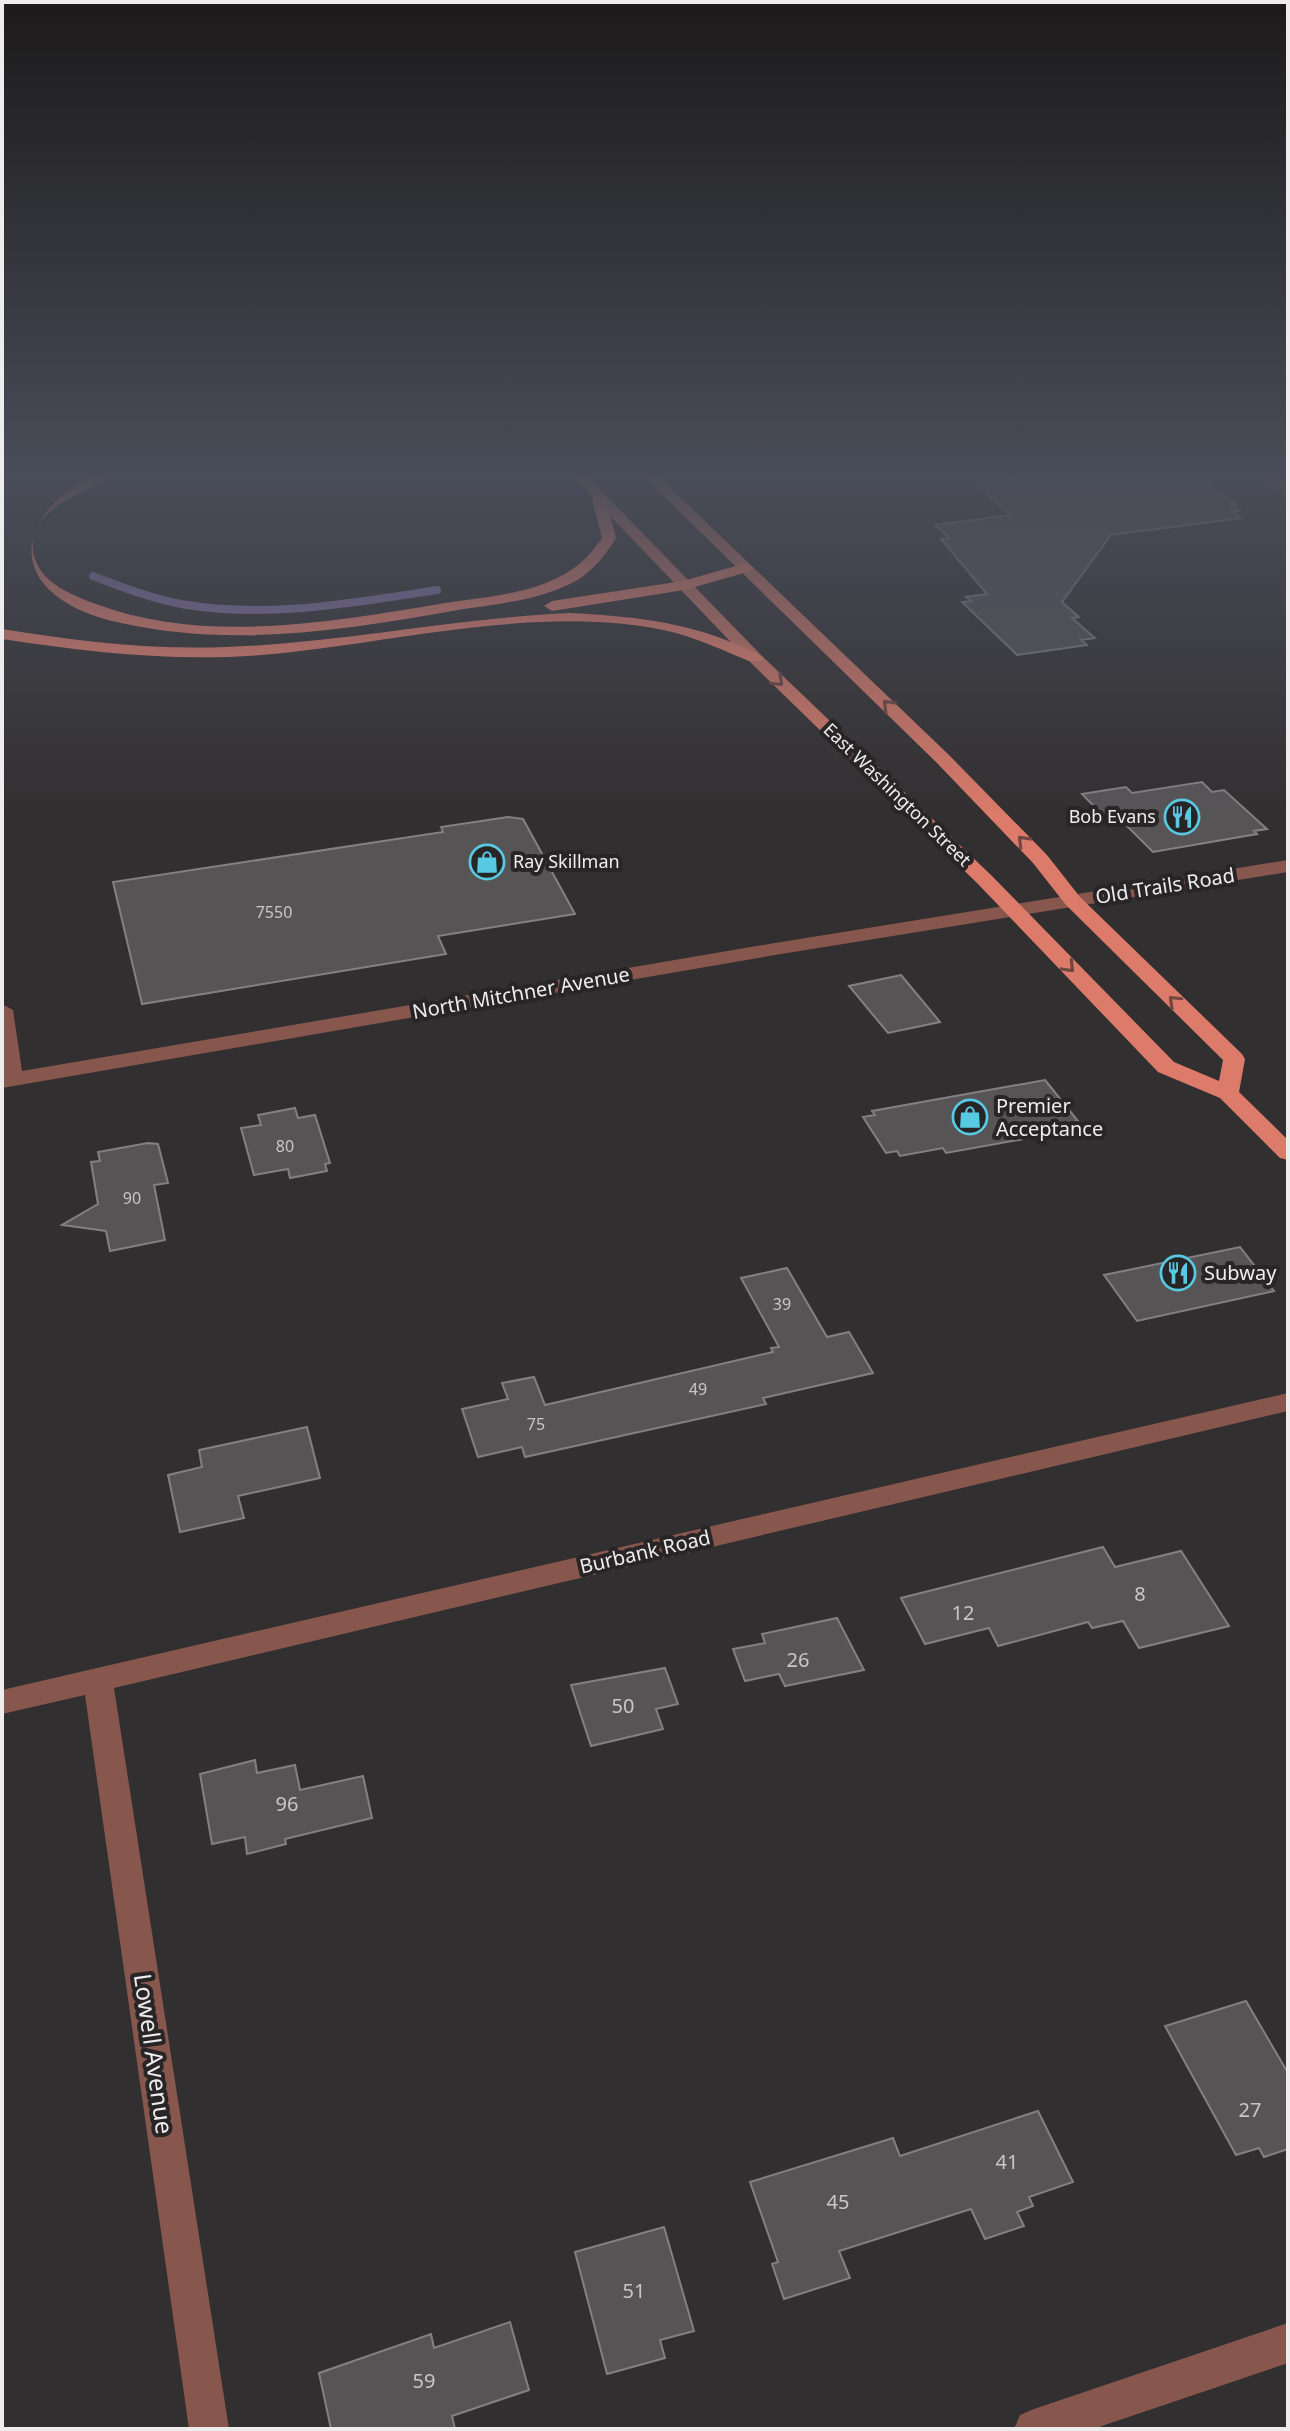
<svg xmlns="http://www.w3.org/2000/svg" width="1290" height="2431" font-family="'Noto Sans',sans-serif">
	<style>
		.lines { fill: none; stroke-linecap: round; stroke-linejoin: round }
		.stream { stroke: #8c75ad; stroke-width: 8 }
		.building { fill: #575456; stroke: #838082; stroke-width: 2 }
		.street { fill: #87574e; fill-rule: evenodd }
		.primary { fill: #dc7b6a; fill-rule: evenodd }
		.highway { fill: #fe8874; fill-rule: evenodd }
		.oneway { stroke: #704741 }
		.labels { text-anchor: middle; stroke-width: 8; stroke-linejoin: round; paint-order: stroke }
		.number-label { font-size: 16px; fill: #c9c6c7 }
		.far-street-label { font-size: 18px; fill: #efeced; stroke: #282526 }
		.far-poi-label { font-size: 18px; fill: #efeced; stroke: #282526; text-anchor: end }
		.street-label { font-size: 20px; fill: #efeced; stroke: #282526 }
		.poi-label { font-size: 20px; fill: #efeced; stroke: #282526; text-anchor: start }
		.near-number-label { font-size: 20px; fill: #c9c6c7 }
		.near-street-label { font-size: 24px; fill: #efeced; stroke: #282526 }
	</style>
	<rect width="100%" height="100%" fill="#322f30"/>
	<g class="lines">
		<!-- stream -->
		<path class="stream" d="M93 576C122 587 150 598 181 604 266 619 352 603 437 590"/>
	</g>
	<!-- building -->
	<path class="building" d="M1039 476H1198L1237 505 1232 506 1240 511 1233 512 1241 518 1111 535 1062 602 1079 617 1072 618 1095 638 1081 640 1087 645 1017 655 962 602 971 601 966 597 987 594 941 539 949 538 935 525 1011 515 975 484Z
		M1202 782 1212 792 1224 790 1267 829 1254 831 1257 834 1153 852 1122 821 1110 823 1082 794 1126 787 1132 793Z
		M508 817 523 819 575 914 438 936 446 954 142 1004 113 882 443 832 441 827Z
		M901 975 940 1022 888 1033 849 986Z
		M1045 1080 1078 1121 1041 1128 1046 1135 946 1153 943 1148 900 1156 897 1151 886 1153 863 1117 875 1115 872 1111Z
		M295 1108 298 1118 315 1115 330 1163 325 1164 327 1171 290 1178 288 1169 254 1175 241 1128 261 1125 258 1115Z
		M148 1143 158 1144 168 1183 154 1185 165 1240 110 1251 106 1231 62 1225 98 1204 91 1162 100 1161 98 1152Z
		M1240 1247 1274 1291 1137 1321 1104 1275Z
		M787 1268 827 1337 849 1332 873 1373 763 1398 766 1404 525 1457 522 1447 478 1457 462 1409 508 1399 502 1383 534 1377 545 1405 773 1352 771 1348 779 1347 741 1278Z
		M307 1427 320 1478 238 1496 244 1518 180 1532 168 1475 202 1467 199 1450Z
		M1103 1547 1115 1567 1181 1551 1229 1626 1139 1648 1123 1621 1092 1628 1088 1622 998 1646 989 1628 925 1644 901 1598Z
		M837 1618 864 1670 785 1686 779 1674 745 1681 733 1649 765 1643 762 1634Z
		M665 1668 678 1704 656 1709 663 1729 591 1746 571 1685Z
		M255 1760 257 1773 295 1765 300 1790 363 1776 372 1818 285 1839 286 1844 247 1854 245 1837 212 1844 200 1774Z
		M1246 2001 1288 2073V2149L1264 2157 1259 2148 1236 2155 1165 2026Z
		M1038 2111 1073 2182 1029 2197 1033 2206 1017 2212 1024 2226 985 2239 971 2209 839 2251 850 2278 784 2299 772 2264 778 2262 750 2182 893 2138 900 2156Z
		M664 2227 694 2331 660 2340 665 2358 607 2374 575 2252Z
		M510 2322 529 2390 452 2416 455 2429H331L319 2373 431 2334 434 2348Z"/>
	<g class="lines">
		<!-- street -->
		<path class="street" d="M1256 476H1273L1288 487V498Z
			M1288 860V872L775 955 2 1088V1004L13 1010 22 1071 775 943Z
			M1288 1393V1411L114 1688 229 2429H189L85 1695 2 1714V1690Z
			M1288 2323V2363L1093 2429H1014L1020 2415 1034 2409Z"/>
		<!-- primary -->
		<path class="primary" d="M572 476H587L761 655 992 876 1174 1062 1219 1081 1223 1060 1066 905 1033 863 937 763 643 476H658L949 755 1047 855 1080 897 1242 1054 1245 1059 1239 1092 1288 1140V1160L1280 1158 1220 1098 1158 1072 978 884 749 661Z"/>
		<!-- highway -->
		<path class="highway" d="M89 476H109C87 494 56 498 39 524 27 542 33 564 48 579 62 591 79 598 96 604 206 645 332 622 445 603 482 597 523 595 557 578 576 569 590 556 602 538L592 499 599 495 606 499 616 538C604 557 591 574 570 584 535 601 495 604 458 610 346 630 233 648 121 623 17 601 0 530 89 476Z
			M746 563 754 568 751 571 684 590 552 611 544 606 552 601 683 581Z
			M570 613C628 616 682 621 736 644 745 648 756 651 763 658L761 661H749C725 651 701 640 676 633 548 601 391 644 261 655 174 662 88 652 2 639V629C76 641 151 650 226 647 341 643 455 618 570 613Z"/>
	</g>
	<!-- one-way arrows -->
	<defs><path id="oneway-chevron" d="M-2-3.5L2.5 0L-2 3.5" fill="none" stroke-width="1.6" stroke-linecap="round" stroke-linejoin="round" transform="scale(2)"/></defs>
	<g class="oneway">
		<use href="#oneway-chevron" transform="translate(778 681) rotate(44)"/>
		<use href="#oneway-chevron" transform="translate(888 705) rotate(-135)"/>
		<use href="#oneway-chevron" transform="translate(1023 841) rotate(-134)"/>
		<use href="#oneway-chevron" transform="translate(1069 967) rotate(46)"/>
		<use href="#oneway-chevron" transform="translate(1174 1001) rotate(-136)"/>
	</g>
	<!-- sky -->
	<linearGradient id="sky" x2="0" y2="1"><stop stop-color="#1c1a1a"/><stop offset="0.58" stop-color="#494d59"/><stop offset="1" stop-color="#494d59" stop-opacity="0"/></linearGradient>
	<rect width="1290" height="817" fill="url(#sky)"/>
	<!-- icons -->
	<defs>
		<g id="restaurant-ring" transform="scale(1.8)"><circle r="9.5" fill="#282526" stroke="#58c9e3" stroke-width="1.5"/><path d="M-5-6h1v4h1v-4h1v4h1v-4h1v5L-1.5 .5V6h-2V.5L-5-1ZM5-6V6H3V1.5H1.5Q1.5-4 5-6Z" fill="#58c9e3"/></g>
		<g id="shop-ring" transform="scale(1.8)"><circle r="9.5" fill="#282526" stroke="#58c9e3" stroke-width="1.5"/><path d="M-5-2.5h2.3a2.7 3.5 0 0 1 5.4 0H5L5.5 6h-11ZM-1.5-2.5h3a1.5 2.3 0 0 0-3 0Z" fill="#58c9e3"/></g>
	</defs>
	<g fill-rule="evenodd">
		<use href="#restaurant-ring" x="1182" y="817"/>
		<use href="#shop-ring" x="487" y="862"/>
		<use href="#shop-ring" x="970" y="1117"/>
		<use href="#restaurant-ring" x="1178" y="1273"/>
	</g>
	<g class="labels">
		<!-- number labels -->
		<g class="number-label">
			<text x="274" y="918">7550</text>
			<text x="285" y="1152">80</text>
			<text x="132" y="1204">90</text>
			<text x="782" y="1310">39</text>
			<text x="698" y="1395">49</text>
			<text x="536" y="1430">75</text>
		</g>
		<!-- far-street labels -->
		<g class="far-street-label">
			<text transform="translate(897 795) rotate(44)" y="6">East Washington Street</text>
		</g>
		<!-- far-poi labels -->
		<g class="far-poi-label">
			<text x="1156" y="823">Bob Evans</text>
			<text x="513" y="868" text-anchor="start">Ray Skillman</text>
		</g>
		<!-- street labels -->
		<g class="street-label">
			<text transform="translate(1165 886) rotate(-9)" y="7">Old Trails Road</text>
			<text transform="translate(521 993) rotate(-10)" y="7">North Mitchner Avenue</text>
			<text transform="translate(645 1552) rotate(-13)" y="7">Burbank Road</text>
		</g>
		<!-- poi labels -->
		<g class="poi-label">
			<text x="996" y="1113">Premier<tspan x="996" dy="23">Acceptance</tspan></text>
			<text x="1204" y="1280">Subway</text>
		</g>
		<!-- near-number labels -->
		<g class="near-number-label">
			<text x="1140" y="1601">8</text>
			<text x="963" y="1620">12</text>
			<text x="798" y="1667">26</text>
			<text x="623" y="1713">50</text>
			<text x="287" y="1811">96</text>
			<text x="1250" y="2117">27</text>
			<text x="1007" y="2169">41</text>
			<text x="838" y="2209">45</text>
			<text x="634" y="2298">51</text>
			<text x="424" y="2388">59</text>
		</g>
		<!-- near-street labels -->
		<g class="near-street-label">
			<text transform="translate(153 2054) rotate(82)" y="8">Lowell Avenue</text>
		</g>
	</g>
	<!-- border -->
	<rect width="1290" height="2431" fill="none" stroke="#efeced" stroke-width="8"/>
</svg>
